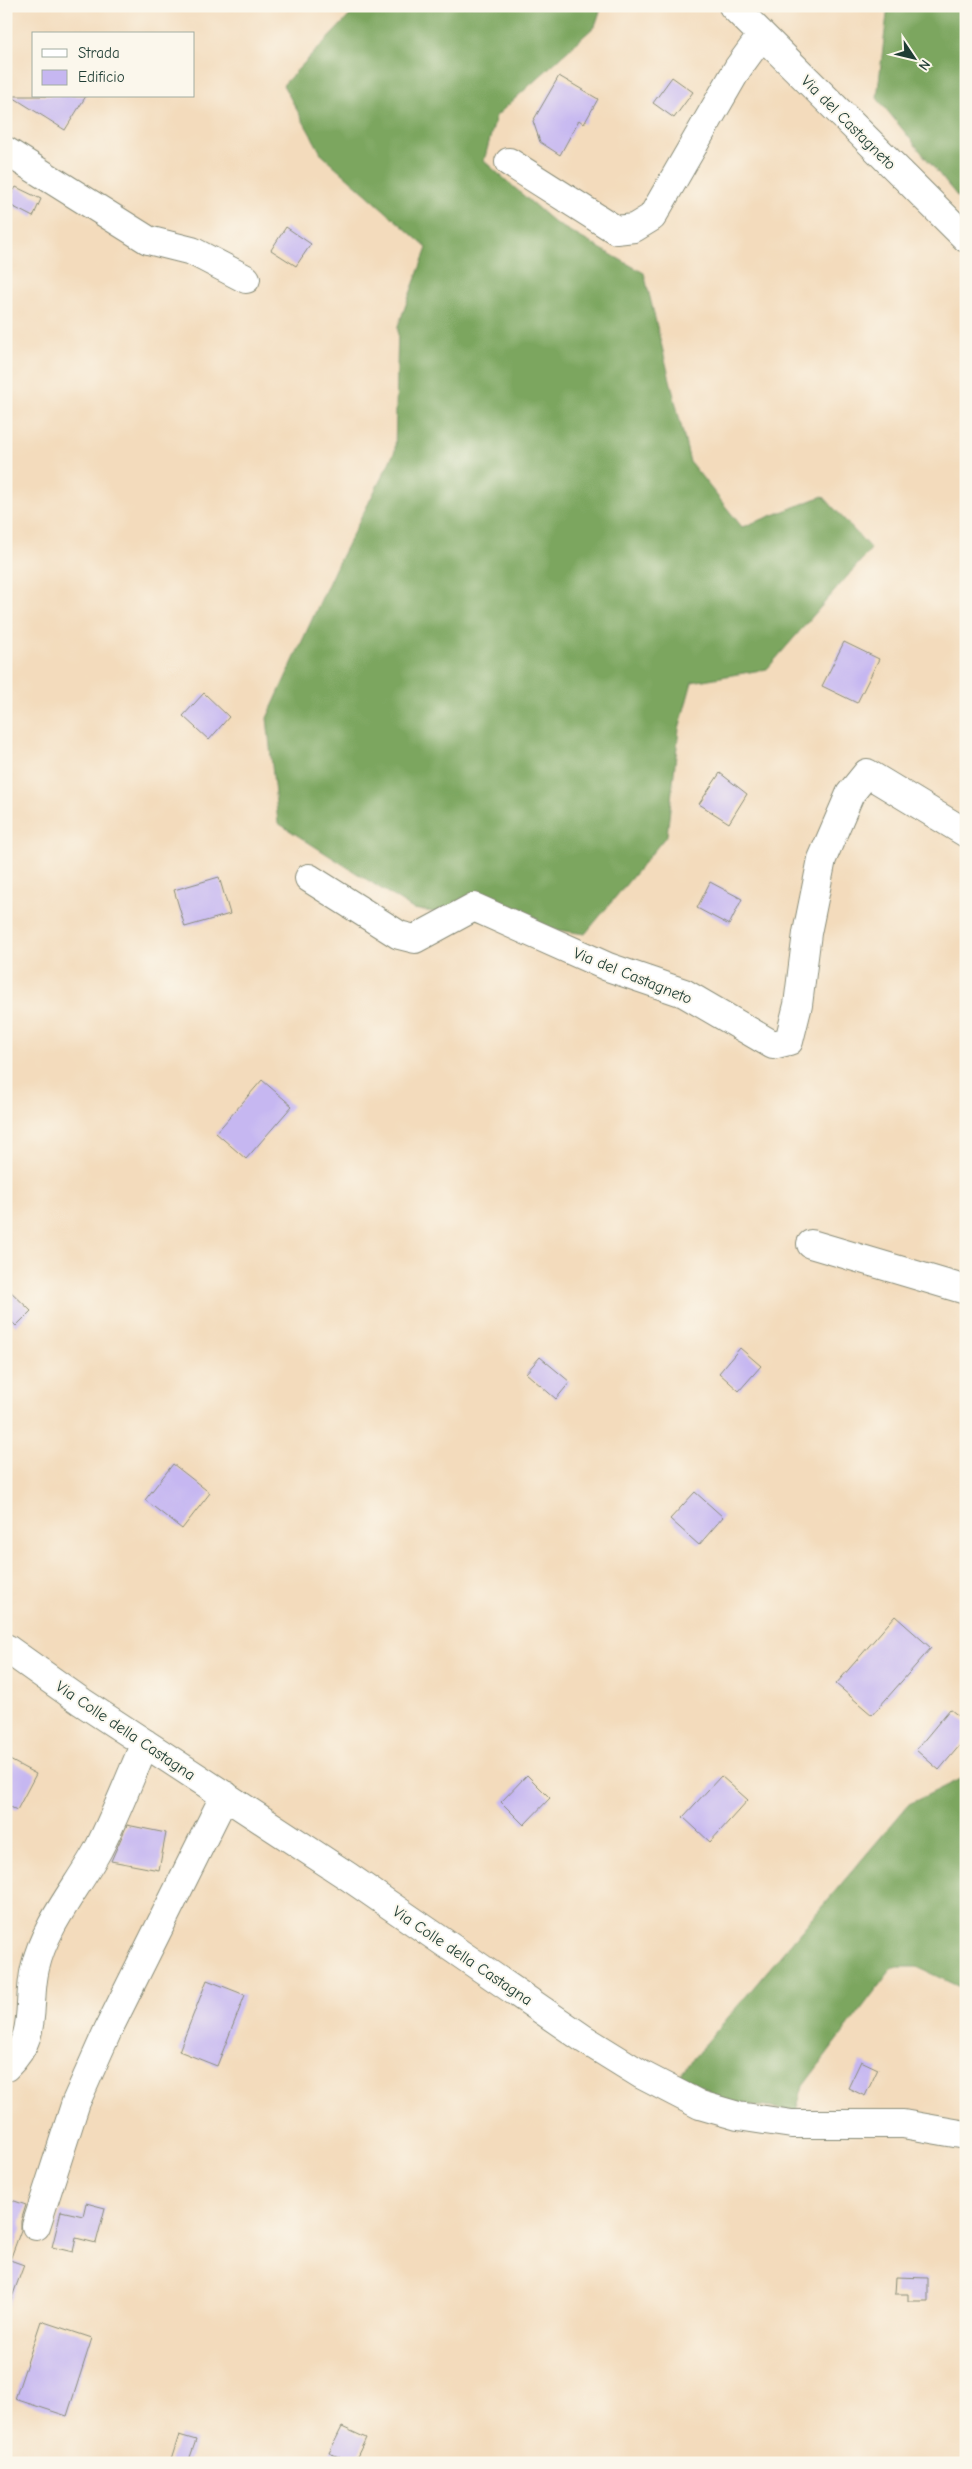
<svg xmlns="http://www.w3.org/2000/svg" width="972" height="2469" font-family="'Comic Neue',sans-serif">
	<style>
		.forest { fill: #7ca65f; stroke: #4e724a }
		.building { fill: #c6b7f1 }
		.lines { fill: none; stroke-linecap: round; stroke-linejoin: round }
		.minor-casing { stroke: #898c78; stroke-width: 30 }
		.minor { stroke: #fff; stroke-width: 28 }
		.labels { text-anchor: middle; stroke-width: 4; stroke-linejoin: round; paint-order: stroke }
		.street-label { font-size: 16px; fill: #1f3d34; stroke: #fbf7ec }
	</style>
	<rect width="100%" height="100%" fill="#fbf7ec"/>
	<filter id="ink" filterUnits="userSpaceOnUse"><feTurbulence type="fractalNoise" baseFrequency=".02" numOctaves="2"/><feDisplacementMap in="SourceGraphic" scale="10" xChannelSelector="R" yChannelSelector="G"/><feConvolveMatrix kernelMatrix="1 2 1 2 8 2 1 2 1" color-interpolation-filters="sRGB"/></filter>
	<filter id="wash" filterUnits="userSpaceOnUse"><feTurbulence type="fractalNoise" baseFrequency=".0096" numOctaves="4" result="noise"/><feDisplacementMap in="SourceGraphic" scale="20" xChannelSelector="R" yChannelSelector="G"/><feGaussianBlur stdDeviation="1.12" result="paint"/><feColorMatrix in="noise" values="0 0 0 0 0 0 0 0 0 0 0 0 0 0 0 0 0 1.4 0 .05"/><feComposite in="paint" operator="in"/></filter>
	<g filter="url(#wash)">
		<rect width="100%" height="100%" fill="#f3dbbc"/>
		<!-- forest -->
		<path class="forest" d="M359 6H602L595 26 496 116 484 161 555 223 644 273 690 462 742 527 823 496 871 549 767 669 692 682 679 729 667 835 585 934 413 909 278 823 267 718 335 569 395 451 398 326 427 248 322 155 283 85Z
			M888 6H966V207L877 98Z
			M966 1776V1990L917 1967H893L803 2086 796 2111 727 2102 680 2074 909 1804Z"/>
		<g id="blocks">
			<!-- building -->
			<path class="building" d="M559 76 598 99 584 124 579 120 560 155 540 142 533 121Z
				M672 77 693 92 674 118 653 103Z
				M11 96H86L65 130Z
				M16 187 41 199 33 217 6 203Z
				M286 227 311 244 296 266 271 250Z
				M844 642 879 659 857 703 822 686Z
				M204 693 229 717 209 740 183 716Z
				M720 773 747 794 729 823 699 804Z
				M219 877 230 914 185 927 174 890Z
				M710 882 742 899 729 925 697 908Z
				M262 1080 292 1106 246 1159 216 1133Z
				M6 1287 31 1311 16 1326 6 1316Z
				M740 1348 761 1366 739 1391 719 1373Z
				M540 1357 570 1382 556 1399 526 1373Z
				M173 1464 210 1493 182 1529 145 1500Z
				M695 1492 723 1517 699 1545 670 1519Z
				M895 1616 931 1648 872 1715 836 1684Z
				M950 1709 966 1722V1738L939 1770 916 1750Z
				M6 1758 36 1774 17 1810 6 1805Z
				M527 1775 550 1798 524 1825 501 1802Z
				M721 1776 748 1800 710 1842 683 1817Z
				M127 1825 166 1833 159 1870 111 1861Z
				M207 1980 245 1995 217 2066 179 2051Z
				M861 2061 878 2069 865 2096 848 2088Z
				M6 2198 26 2205 21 2221V2230L10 2260 24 2265 8 2308Z
				M86 2203 105 2208 96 2243 76 2238 73 2252 52 2247 61 2211 83 2216Z
				M896 2277 928 2278V2301H908V2294H895Z
				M41 2321 92 2338 67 2416 15 2399Z
				M342 2427 366 2438 354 2463 329 2453Z
				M179 2435 196 2440 188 2463H170Z"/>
		</g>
	</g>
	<g filter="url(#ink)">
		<use href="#blocks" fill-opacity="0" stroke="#898c78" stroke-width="1"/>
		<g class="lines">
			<!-- minor casing -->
			<g class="minor-casing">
				<path id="minor" d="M733 6 966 238
					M6 151 148 240 192 251 246 279
					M509 162 616 230 634 228 652 217 738 68 762 35
					M309 878 399 935 415 939 474 907 608 967 684 993 773 1045 789 1041 798 1005 807 933 822 859 850 794 867 773 966 833
					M811 1244 966 1290
					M6 1648 82 1702 349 1877 584 2039 642 2075 700 2105 738 2116 792 2124H903L966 2135
					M6 2067C40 2035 26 2007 35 1968 45 1924 78 1887 99 1848 116 1814 130 1778 145 1743
					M36 2226 76 2102 108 2030 225 1795"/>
			</g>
			<!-- minor -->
			<use href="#minor" class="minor"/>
		</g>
	</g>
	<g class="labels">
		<!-- street labels -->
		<g class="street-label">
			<text transform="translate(849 122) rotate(45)" y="6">Via del Castagneto</text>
			<text transform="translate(633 975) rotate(22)" y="6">Via del Castagneto</text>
			<text transform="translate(126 1730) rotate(34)" y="6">Via Colle della Castagna</text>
			<text transform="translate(463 1955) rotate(34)" y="6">Via Colle della Castagna</text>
		</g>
	</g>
	<!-- margin -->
	<rect width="972" height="2469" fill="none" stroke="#fbf7ec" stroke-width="25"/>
	<!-- legend -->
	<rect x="32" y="32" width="162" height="65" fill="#fbf7ec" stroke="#a3ada2"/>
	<rect x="42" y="49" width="25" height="8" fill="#ffffff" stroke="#a3ada2"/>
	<text x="78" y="58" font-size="15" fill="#1f3d34">Strada</text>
	<rect x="42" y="70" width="25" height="15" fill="#c6b7f1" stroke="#a3ada2"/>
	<text x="78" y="82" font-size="15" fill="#1f3d34">Edificio</text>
	<!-- north arrow -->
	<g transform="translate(914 58) rotate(125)" stroke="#fbf7ec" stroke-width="4" paint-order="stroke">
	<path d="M0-4L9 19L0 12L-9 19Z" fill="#1f3d34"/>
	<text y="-8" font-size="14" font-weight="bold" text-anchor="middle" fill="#1f3d34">N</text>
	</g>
</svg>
